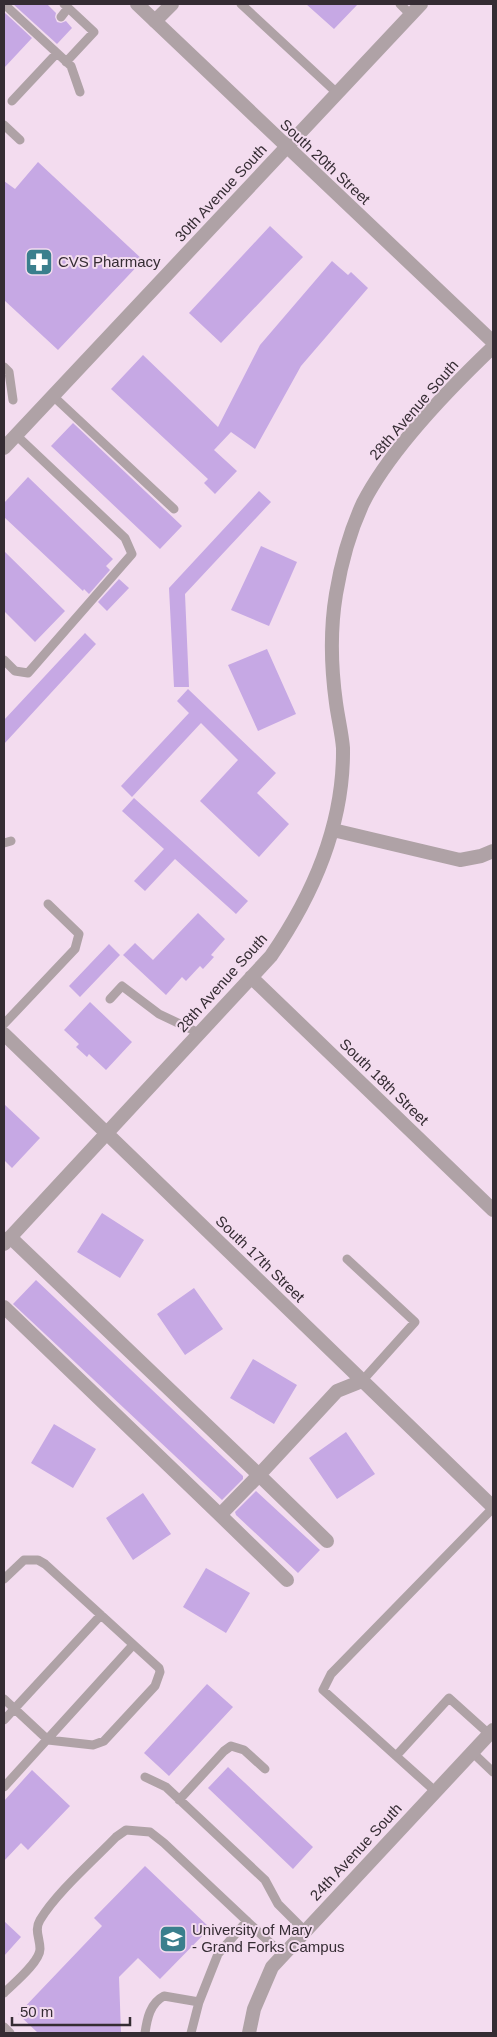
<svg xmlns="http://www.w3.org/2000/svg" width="497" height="2037" font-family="Helvetica,sans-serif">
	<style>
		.building { fill: #c6a8e4 }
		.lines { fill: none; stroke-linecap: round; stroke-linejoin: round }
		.service { stroke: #afa2a6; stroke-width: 9 }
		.minor { stroke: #afa2a6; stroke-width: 14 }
		.tertiary { stroke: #afa2a6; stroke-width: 14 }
		.labels { text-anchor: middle; stroke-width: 4; stroke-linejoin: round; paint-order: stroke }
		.street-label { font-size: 15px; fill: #352c33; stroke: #f3dcef }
		.poi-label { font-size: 15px; fill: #352c33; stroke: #f3dcef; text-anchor: start }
	</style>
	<rect width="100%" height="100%" fill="#f3dcef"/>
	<!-- building -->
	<path class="building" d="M13 4H47L56 13 55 17 57 22 61 23 66 21 72 28 57 44Z
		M306 4H358L334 29Z
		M4 12 32 38 4 68Z
		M38 162 143 260 58 350 4 300V181L15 189Z
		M270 226 303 257 221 343 189 313Z
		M332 261 348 275 351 272 368 288 301 366 255 449 231 432 214 450 237 471 215 494 204 483 208 479 111 389 143 355 218 427 260 345Z
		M73 423 182 526 160 549 51 446Z
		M28 477 113 559 106 566 110 570 89 594 84 589 83 591 4 517V503Z
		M259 491 271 502 185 594 189 687H174L169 588Z
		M261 546 297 562 269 626 231 610Z
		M4 551 65 611 35 642 4 611Z
		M119 579 129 588 107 611 98 602Z
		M85 633 96 644 4 744V720Z
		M267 649 296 714 258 731 228 665Z
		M188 689 276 773 257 793 289 824 259 857 200 801 238 760 201 723 132 797 121 786 189 713 177 701Z
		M134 798 248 901 236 914 175 859 145 891 134 881 164 849 122 811Z
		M198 913 225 939 211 955 214 957 203 969 200 966 186 981 182 977 166 995 123 955 135 943 153 960Z
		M109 944 120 955 80 997 69 986Z
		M90 1002 132 1042 106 1070 89 1054 87 1057 76 1047 79 1044 64 1030Z
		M4 1104 40 1138 12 1168 4 1160Z
		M102 1213 144 1240 120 1278 77 1252Z
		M36 1280 243 1476V1479L222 1500 13 1304Z
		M194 1288 223 1329 185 1355 157 1314Z
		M253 1359 297 1385 274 1424 230 1398Z
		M54 1424 96 1449 73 1488 31 1463Z
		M346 1432 375 1474 337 1499 309 1458Z
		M256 1491 320 1550 298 1573 236 1515 235 1512Z
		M143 1493 171 1534 133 1560 106 1518Z
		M206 1568 250 1593 226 1633 183 1607Z
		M207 1684 233 1707 169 1776 144 1753Z
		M228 1767 313 1847 293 1869 208 1788Z
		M32 1770 70 1806 28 1850 21 1843 4 1861V1801Z
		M145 1866 210 1928 160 1979 138 1958 119 1977 121 2033H38L18 2014 102 1926 94 1918Z
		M4 1921 21 1937 4 1956Z"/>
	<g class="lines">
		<!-- service -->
		<path class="service" d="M4 4 71 66 80 92
			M64 4 94 32 66 62
			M241 4 337 93
			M400 4 411 15
			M61 17 68 8
			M12 101 57 53
			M4 125 20 140
			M4 367 9 372 13 400
			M53 396 174 509
			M4 660 15 671 28 673 132 554 125 538 16 435
			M4 843 11 841
			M110 999 122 986 159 1014 199 1033
			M4 1024 75 949 79 934 48 904
			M347 1259 415 1322 362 1381
			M4 1579 24 1560H38L45 1564 159 1668 160 1672 155 1686 104 1741 93 1745 48 1740 4 1699
			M4 1720 101 1615
			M489 1734 449 1698 396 1756 323 1690 331 1674 493 1508
			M472 1752 493 1772
			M396 1756 435 1791
			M145 1777 166 1787 265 1880 278 1904 305 1931
			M4 1787 133 1645
			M179 1800 224 1751 231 1746 244 1750 265 1769
			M4 1993C13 1984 40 1962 40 1949 40 1938 34 1930 40 1920 57 1892 93 1861 116 1837L126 1830 150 1832 164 1843 283 1955
			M4 2027 10 2033
			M145 2033C147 2019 150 2003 164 1996L199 2002
			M191 2033 199 2002 218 1954 247 1921"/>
		<!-- minor -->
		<path class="minor" d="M155 21 172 4
			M4 448 421 4
			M333 830 460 860 481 856 493 851
			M251 977 493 1210
			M4 1034 493 1507
			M10 1237 259 1475 220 1515 287 1580
			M4 1244 271 956C313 895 344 824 343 748 342 734 338 718 336 703 331 667 330 630 336 594 341 564 350 531 363 503 390 450 450 388 493 347
			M4 1307 220 1515
			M327 1541 259 1475 337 1391 362 1381
			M249 2033 254 2009 272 1967 493 1730"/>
		<!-- tertiary -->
		<path class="tertiary" d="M137 4 493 342"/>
	</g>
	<!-- icons -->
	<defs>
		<g id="pharmacy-square" transform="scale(1.4375)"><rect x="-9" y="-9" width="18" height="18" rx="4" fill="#3a7f8d" stroke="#f3dcef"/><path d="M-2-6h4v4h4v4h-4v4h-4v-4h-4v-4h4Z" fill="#fff"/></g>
		<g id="university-square" transform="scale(1.4375)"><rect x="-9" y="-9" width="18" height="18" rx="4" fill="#3a7f8d" stroke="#f3dcef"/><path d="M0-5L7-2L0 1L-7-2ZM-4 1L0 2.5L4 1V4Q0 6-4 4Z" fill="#fff"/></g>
	</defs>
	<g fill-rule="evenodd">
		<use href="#pharmacy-square" x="39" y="262"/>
		<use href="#university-square" x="173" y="1939"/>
	</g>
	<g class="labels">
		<!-- street labels -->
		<g class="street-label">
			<text transform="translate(325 162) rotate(43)" y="5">South 20th Street</text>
			<text transform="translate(221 193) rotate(-47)" y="5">30th Avenue South</text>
			<text transform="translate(414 410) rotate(-49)" y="5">28th Avenue South</text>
			<text transform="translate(222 983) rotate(-48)" y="5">28th Avenue South</text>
			<text transform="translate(384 1082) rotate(44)" y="5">South 18th Street</text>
			<text transform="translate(260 1259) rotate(44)" y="5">South 17th Street</text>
			<text transform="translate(356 1852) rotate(-47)" y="5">24th Avenue South</text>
		</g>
		<!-- poi labels -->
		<g class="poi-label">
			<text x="58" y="267">CVS Pharmacy</text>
			<text x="192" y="1935">University of Mary<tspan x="192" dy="17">- Grand Forks Campus</tspan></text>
		</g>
	</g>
	<!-- border -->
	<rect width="497" height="2037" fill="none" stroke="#352c33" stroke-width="10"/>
	<!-- scale -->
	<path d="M12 2017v8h118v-8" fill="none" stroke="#352c33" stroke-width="2.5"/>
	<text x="20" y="2017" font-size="15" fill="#352c33" stroke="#f3dcef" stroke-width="4" paint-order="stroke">50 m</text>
</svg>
